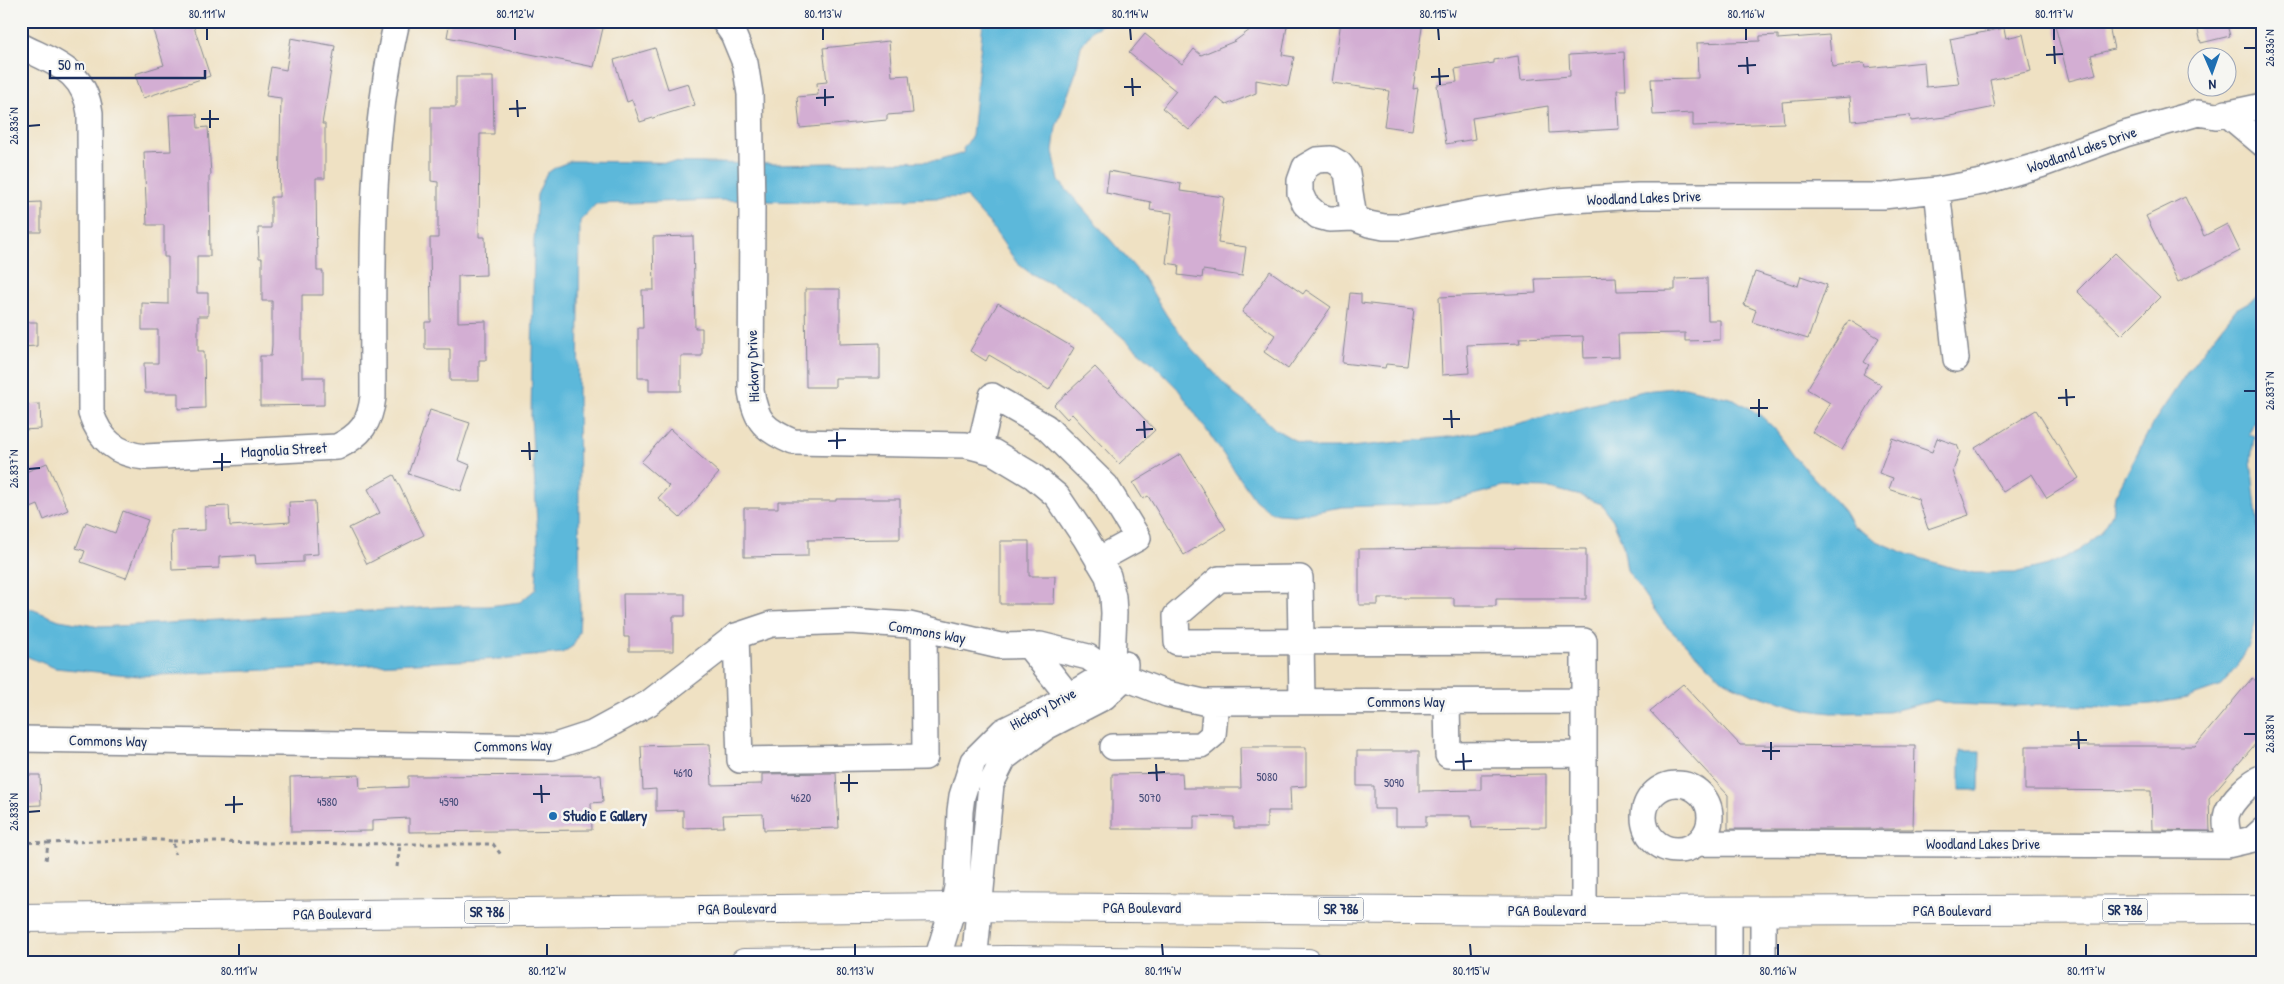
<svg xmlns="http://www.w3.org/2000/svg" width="2284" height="984" font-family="'Patrick Hand',sans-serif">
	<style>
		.water { fill: #5cb8da; stroke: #3c749c }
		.building { fill: #d3aed3 }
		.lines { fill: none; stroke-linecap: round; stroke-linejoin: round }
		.minor-casing { stroke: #858890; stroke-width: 28 }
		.major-casing { stroke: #858890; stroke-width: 30 }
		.path { stroke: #858890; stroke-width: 3; stroke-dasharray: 4 4; stroke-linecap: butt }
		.minor { stroke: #fff; stroke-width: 25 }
		.major { stroke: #fff; stroke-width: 28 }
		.ticks { fill: none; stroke: #1b2f5e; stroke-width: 2 }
		.poi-dot { fill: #1f6fb2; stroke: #f6f6f2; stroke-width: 2 }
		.labels { text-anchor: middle; stroke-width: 5; stroke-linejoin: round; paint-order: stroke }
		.number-label { font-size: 12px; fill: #494f7b }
		.shield { fill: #f6f6f2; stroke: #5d6b8a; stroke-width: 1 }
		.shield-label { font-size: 14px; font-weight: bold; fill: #1b2f5e }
		.street-label { font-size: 15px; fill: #1b2f5e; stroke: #f6f6f2 }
		.poi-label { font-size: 15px; font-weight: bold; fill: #1b2f5e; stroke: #f6f6f2; text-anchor: start }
		.neatline { fill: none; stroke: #1b2f5e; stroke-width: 2 }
		.ticks-label { font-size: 12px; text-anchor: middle; fill: #1b2f5e }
	</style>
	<rect width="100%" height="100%" fill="#f6f6f2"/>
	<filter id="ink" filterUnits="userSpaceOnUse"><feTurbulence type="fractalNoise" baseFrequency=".02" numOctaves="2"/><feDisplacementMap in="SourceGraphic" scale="10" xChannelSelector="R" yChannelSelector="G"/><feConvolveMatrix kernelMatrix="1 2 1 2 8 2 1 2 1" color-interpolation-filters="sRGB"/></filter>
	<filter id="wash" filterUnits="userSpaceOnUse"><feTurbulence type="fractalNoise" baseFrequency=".0096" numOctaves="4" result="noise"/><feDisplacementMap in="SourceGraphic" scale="20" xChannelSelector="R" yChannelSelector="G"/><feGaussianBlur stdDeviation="1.12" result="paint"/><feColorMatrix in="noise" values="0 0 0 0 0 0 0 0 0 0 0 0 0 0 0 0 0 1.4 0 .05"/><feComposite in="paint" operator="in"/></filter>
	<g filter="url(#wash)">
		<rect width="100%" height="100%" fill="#efe1c3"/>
		<!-- water -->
		<path class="water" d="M983 21H1108L1093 30 1081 46 1075 75 1056 127 1053 151 1059 181 1143 277 1167 316 1192 349 1235 395 1254 409 1275 429 1296 441 1317 448H1341L1458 436 1516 424 1643 391 1685 387 1734 399 1760 415 1774 428 1794 456 1844 511 1852 525 1877 541 1907 554 1953 568 1974 573H2015L2048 565 2079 551 2101 532 2112 514 2115 496 2153 423 2188 371 2236 309 2263 294V400L2249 434 2254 436 2251 461 2260 546 2254 627 2248 648 2237 667 2219 687 2187 698 2151 704 2106 707 2063 705 2005 706 1951 704 1936 700 1888 712 1831 713 1808 710 1752 694 1723 680 1665 625 1627 570 1623 545 1613 520 1601 504 1581 496 1550 488 1504 487 1437 504 1342 507 1295 515 1277 514 1269 511 1255 500 1178 389 1150 361 1085 305 1067 292 1030 273 1017 263 990 224 968 200 967 197 808 202 716 200 596 204 580 221 578 391 580 614 579 632 573 646 562 653 500 659 139 676 55 668 21 654V605L59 620 100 627 454 606H489L520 602 536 589 538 541 531 416 534 242 537 195 546 174 556 167 571 161 776 164 937 161 964 153 963 149 972 136Z
			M1960 751H1980L1979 790H1960Z"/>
		<g id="blocks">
			<!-- building -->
			<path class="building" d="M161 21H192L210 76 143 98 135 74 164 65 151 24Z
				M450 21H577L603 28 594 67 447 37Z
				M1262 21H1288L1282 55 1294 57 1288 86 1256 80V93L1226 105 1216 97 1189 130 1162 108 1176 91 1129 53 1145 34 1182 64 1194 49 1201 55 1235 41Z
				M1341 21H1423L1413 89 1418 88 1412 130 1384 126 1389 91 1332 83Z
				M2054 21H2108L2114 49 2091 55 2096 74 2069 81Z
				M2196 21H2226L2230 36 2201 43Z
				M2004 28 2006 38 2023 34 2031 71 1990 80 1995 107 1945 117 1911 121 1910 115 1852 121 1850 97 1782 102 1784 123 1693 126V113L1653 115 1651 79 1698 78 1697 43 1760 41V36L1778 35V39L1829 35 1832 67 1864 63 1865 68 1924 62 1926 87 1959 84 1950 39Z
				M291 38 335 46 322 124H325V178H316L317 271H323V295H302V377H324V405L260 406V356H271L272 345V301H262V258H259L258 228H271V197H279L281 98 266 96 271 67 286 70Z
				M889 41 892 76 909 75 913 113 887 115V120L800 128 797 97 818 95 817 83 827 82 823 48Z
				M655 48 668 89 688 83 695 105 640 122 632 100 627 102 614 60Z
				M1624 52 1626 90H1617L1619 129 1549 133 1548 106 1472 118 1475 139 1446 144 1437 85 1457 82 1455 69 1494 63V60L1518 56 1521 80 1570 76 1569 55Z
				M456 77H493L494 134H480L479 237H485L486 275 458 276V322L486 321V360H479V381H450V349H425V322H431L430 238H438V182L431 181V107H456Z
				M197 114 198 128 208 127 211 175 209 176 210 256H197V293H208V316H198V351H204L205 408 178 409V393H145L144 363H158V330H142V303L168 304V257H164V225H147L144 152 171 151 169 115Z
				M1109 171 1181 184 1180 191 1224 197 1218 243 1246 247 1242 276 1203 270 1202 278 1178 275 1179 265 1166 263 1172 213 1150 210 1151 202 1106 193Z
				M2185 197 2204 236 2227 224 2240 251 2178 282 2146 216Z
				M41 202V232H21V203Z
				M693 236 695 328H702V356H681V391H649V378H638V328H643L642 290H654L653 237Z
				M2115 253 2160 297 2122 335 2077 291Z
				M1270 271 1303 294 1306 290 1331 307 1288 369 1264 352 1275 335 1242 312Z
				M1755 272 1798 286 1801 276 1827 285 1808 339 1752 322 1756 310 1744 305Z
				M1616 277 1617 291 1675 290V279L1707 278 1708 320H1720V340L1685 341V333L1618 334 1619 357 1584 358 1583 336 1519 338 1520 343 1467 345 1469 373 1442 375 1439 297 1536 293 1535 279Z
				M805 289H840V344L880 343V378H835V387H806Z
				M1350 293 1361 294V303L1414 309 1407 366 1386 364 1385 368 1342 363Z
				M998 303 1074 348 1049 390 989 355 986 361 970 351Z
				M1849 320 1879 338 1864 362 1869 365 1863 374 1881 385 1842 450 1812 432 1830 403 1807 389Z
				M21 322H37V346L21 347Z
				M1095 367 1155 430 1119 464 1072 414 1067 419 1054 405Z
				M40 404 41 429 21 430V405Z
				M430 410 470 423 458 460 470 465 461 491 408 474Z
				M2036 410 2079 478 2047 498 2032 474 2003 492 1975 448Z
				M670 429 719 473 680 518 658 498 669 486 641 462Z
				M1892 438 1932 452 1937 438 1957 445 1960 452 1953 471 1969 515 1928 529 1918 499 1889 489 1893 478 1879 473Z
				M1181 454 1226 529 1184 555 1148 496 1143 499 1133 483Z
				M47 463 68 510 44 520 38 505 21 512V474Z
				M394 475 424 535 367 564 349 528 380 513 368 489Z
				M836 499H900V539L808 540V556L744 557V508H778V501H836Z
				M315 501 318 554 303 555V562L256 564 255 555 219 557V568L172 570 171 531 205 530V507L229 506 230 526 290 522 289 502Z
				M123 511 148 520 126 578 81 562 85 551 76 548 86 522 115 533Z
				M1000 541H1029V576H1055L1054 604H1000Z
				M1468 548 1586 549V599H1496V606H1454V598H1378V605H1359V549Z
				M623 594H685V616H673V651H629V637H624Z
				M2252 678 2263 686V735L2209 798 2210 831 2152 830 2151 791 2025 790V746H2195Z
				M1683 684 1740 745 1915 746 1913 829H1728V795L1650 711Z
				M710 744 712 785 762 784V774L836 773 839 828 764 830 763 814 723 815 724 827 683 828V810L656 811V789L643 790 641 746Z
				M1240 747H1306V786L1290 787 1291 811H1267V828H1234V817L1194 816V829H1112V774L1182 773 1183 788H1241Z
				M1357 751H1419V791L1481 790V775L1546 774V827L1472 828 1471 816H1426V826H1396V809H1374V786H1357Z
				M21 775H40L41 805 21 806Z
				M359 775 360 789 408 787V776L601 775 603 802 591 803 592 830 409 832V818L372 820V831L291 832 290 777Z"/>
		</g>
	</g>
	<g filter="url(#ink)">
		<use href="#blocks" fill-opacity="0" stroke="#858890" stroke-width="1"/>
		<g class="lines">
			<!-- minor casing -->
			<g class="minor-casing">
				<path id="minor" d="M724 21 733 34 745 63 750 94 752 207 751 391C756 422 765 430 793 442L966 445 993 452 1033 476 1057 496 1086 539 1108 576 1113 597 1114 613 1112 660 1108 671 1091 683 1048 709 1003 731 973 761 962 796 960 811 957 887 953 907 936 963
					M21 46C56 64 84 70 90 113L91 413C100 440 116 454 145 457L337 447C361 435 370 423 373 397 373 271 368 145 397 21
					M2226 113 2263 144
					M1937 190 1956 359
					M1354 218 1347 173 1340 164 1331 159 1317 160 1305 167 1300 181V193L1305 204 1318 216 1329 219 1354 218 1369 224 1384 227H1400L1476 212 1556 201 1638 196H1883L1937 190 1982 182 2040 165 2125 134 2198 113 2216 116 2263 106
					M980 447 992 396 1046 427 1106 486 1138 538 1098 560
					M736 636 740 760 925 757 924 628
					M1028 645 1078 708
					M1302 701 1300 578 1219 579 1176 616 1177 642 1584 641V701
					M1447 702 1448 755 1584 754
					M21 739 552 747 592 734 649 703 736 636 772 624 850 621 909 625 1000 646 1040 645 1088 657 1108 671 1167 694 1203 702 1584 701V911
					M1113 747 1201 745 1213 735 1216 702
					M1644 817a33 33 0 1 1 66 0a33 33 0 1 1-66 0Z
					M1699 843 2227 845 2253 839 2263 830
					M2231 844C2228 835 2224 823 2227 813 2232 800 2250 782 2263 777
					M1729 911V963
					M1763 911V963
					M974 963 991 784 1004 758 1046 727 1104 697 1124 678 1125 664"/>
			</g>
			<!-- major casing -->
			<g class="major-casing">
				<path id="major" d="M21 918 953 907 1584 911 2263 909
					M744 963 1008 960 1308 963"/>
			</g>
			<!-- path -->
			<path class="path" d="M173 841C280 844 386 844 493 844L502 856
				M21 842 48 843 46 861
				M48 843 146 839 173 841 175 854
				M397 867 400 845"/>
			<!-- minor -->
			<use href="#minor" class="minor"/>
			<!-- major -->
			<use href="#major" class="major"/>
		</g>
	</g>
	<!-- ticks -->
	<path class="ticks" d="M207 28V40M515 28V40M823 28V40M1130 28 1131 40M1438 28 1439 40M1746 28V40M2054 28V40M2054 46 2055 64M2244 48H2256M2046 55 2063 54M1747 57 1748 74M1738 66 1756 65M1439 68 1440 85M1431 77 1449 76M1132 78 1133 96M1124 87H1141M825 89V106M816 98 834 97M517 100 518 117M509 109 526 108M210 110V128M201 119H219M28 126 40 125M2066 389 2067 406M2244 391H2256M2058 398 2075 397M1759 399V417M1750 408H1768M1451 410 1452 428M1443 419H1460M1144 421 1145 438M1136 430 1153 429M837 432V449M828 441 846 440M529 442 530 460M521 451H538M222 453V471M213 462H231M28 469 40 468M2078 731 2079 749M2244 734H2256M2070 740H2087M1771 742V760M1762 751H1780M1463 753 1464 770M1455 762 1472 761M1156 764 1157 781M1148 773 1165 772M849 774V792M840 783H858M541 785 542 803M533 794H550M234 796V813M225 805 243 804M28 812 40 811M239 944V956M547 944V956M855 944V956M1162 944 1163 956M1470 944 1471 956M1778 944V956M2086 944V956"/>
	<!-- markers -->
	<circle class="poi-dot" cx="553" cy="816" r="5"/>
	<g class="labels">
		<!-- number labels -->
		<g class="number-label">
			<text x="683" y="777">4610</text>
			<text x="1267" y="781">5080</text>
			<text x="1394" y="787">5090</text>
			<text x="801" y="802">4620</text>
			<text x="1150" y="802">5070</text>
			<text x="327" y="806">4580</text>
			<text x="449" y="806">4590</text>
		</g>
		<!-- shield labels -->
		<g class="shield">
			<rect x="1318.5" y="897.5" width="45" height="23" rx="4"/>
			<rect x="2102.5" y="898.5" width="45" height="23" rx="4"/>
			<rect x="464.5" y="900.5" width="45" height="23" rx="4"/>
		</g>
		<g class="shield-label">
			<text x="1341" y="914">SR 786</text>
			<text x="2125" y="915">SR 786</text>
			<text x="487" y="917">SR 786</text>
		</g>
		<!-- street labels -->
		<g class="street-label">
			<text transform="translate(2082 150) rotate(-19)" y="5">Woodland Lakes Drive</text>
			<text transform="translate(1644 198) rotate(-2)" y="5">Woodland Lakes Drive</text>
			<text transform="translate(753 366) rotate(-92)" y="5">Hickory Drive</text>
			<text transform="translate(284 450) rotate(-3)" y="5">Magnolia Street</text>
			<text transform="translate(927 632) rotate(10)" y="5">Commons Way</text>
			<text x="1406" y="707">Commons Way</text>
			<text transform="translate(1043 709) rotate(-28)" y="5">Hickory Drive</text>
			<text transform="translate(108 741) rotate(1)" y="5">Commons Way</text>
			<text transform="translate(513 746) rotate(-1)" y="5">Commons Way</text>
			<text x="1983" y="849">Woodland Lakes Drive</text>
			<text x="1142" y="913">PGA Boulevard</text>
			<text transform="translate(737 909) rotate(-1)" y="5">PGA Boulevard</text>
			<text x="1547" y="916">PGA Boulevard</text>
			<text x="1952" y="916">PGA Boulevard</text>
			<text transform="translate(332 914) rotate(-1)" y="5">PGA Boulevard</text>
		</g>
		<!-- poi labels -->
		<g class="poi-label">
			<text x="563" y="821">Studio E Gallery</text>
		</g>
	</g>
	<!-- margin -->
	<rect width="2284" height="984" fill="none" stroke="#f6f6f2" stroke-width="55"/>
	<!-- north arrow -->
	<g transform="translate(2212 72) rotate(178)"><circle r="24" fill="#f6f6f2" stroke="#9ea6b7"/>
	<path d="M0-4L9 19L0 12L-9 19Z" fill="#1f6fb2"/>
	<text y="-8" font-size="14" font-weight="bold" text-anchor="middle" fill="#1b2f5e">N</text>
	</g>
	<!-- scale -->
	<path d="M50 70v8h155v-8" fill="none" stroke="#1b2f5e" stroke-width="2.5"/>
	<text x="58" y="70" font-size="15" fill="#1b2f5e" stroke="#f6f6f2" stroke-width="4" paint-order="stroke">50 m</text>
	<rect x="28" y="28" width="2228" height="928" class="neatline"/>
	<g class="ticks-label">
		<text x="207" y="18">80.111°W</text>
		<text x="515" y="18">80.112°W</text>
		<text x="823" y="18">80.113°W</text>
		<text x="1130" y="18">80.114°W</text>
		<text x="1438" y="18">80.115°W</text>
		<text x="1746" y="18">80.116°W</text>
		<text x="2054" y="18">80.117°W</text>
		<text transform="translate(2270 48) rotate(-90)" y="4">26.836°N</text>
		<text transform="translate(14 126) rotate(-90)" y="4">26.836°N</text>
		<text transform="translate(2270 391) rotate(-90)" y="4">26.837°N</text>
		<text transform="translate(14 469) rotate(-90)" y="4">26.837°N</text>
		<text transform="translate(2270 734) rotate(-90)" y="4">26.838°N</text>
		<text transform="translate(14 812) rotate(-90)" y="4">26.838°N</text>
		<text x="239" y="975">80.111°W</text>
		<text x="547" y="975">80.112°W</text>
		<text x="855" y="975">80.113°W</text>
		<text x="1163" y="975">80.114°W</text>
		<text x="1471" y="975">80.115°W</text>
		<text x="1778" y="975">80.116°W</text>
		<text x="2086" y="975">80.117°W</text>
	</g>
</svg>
